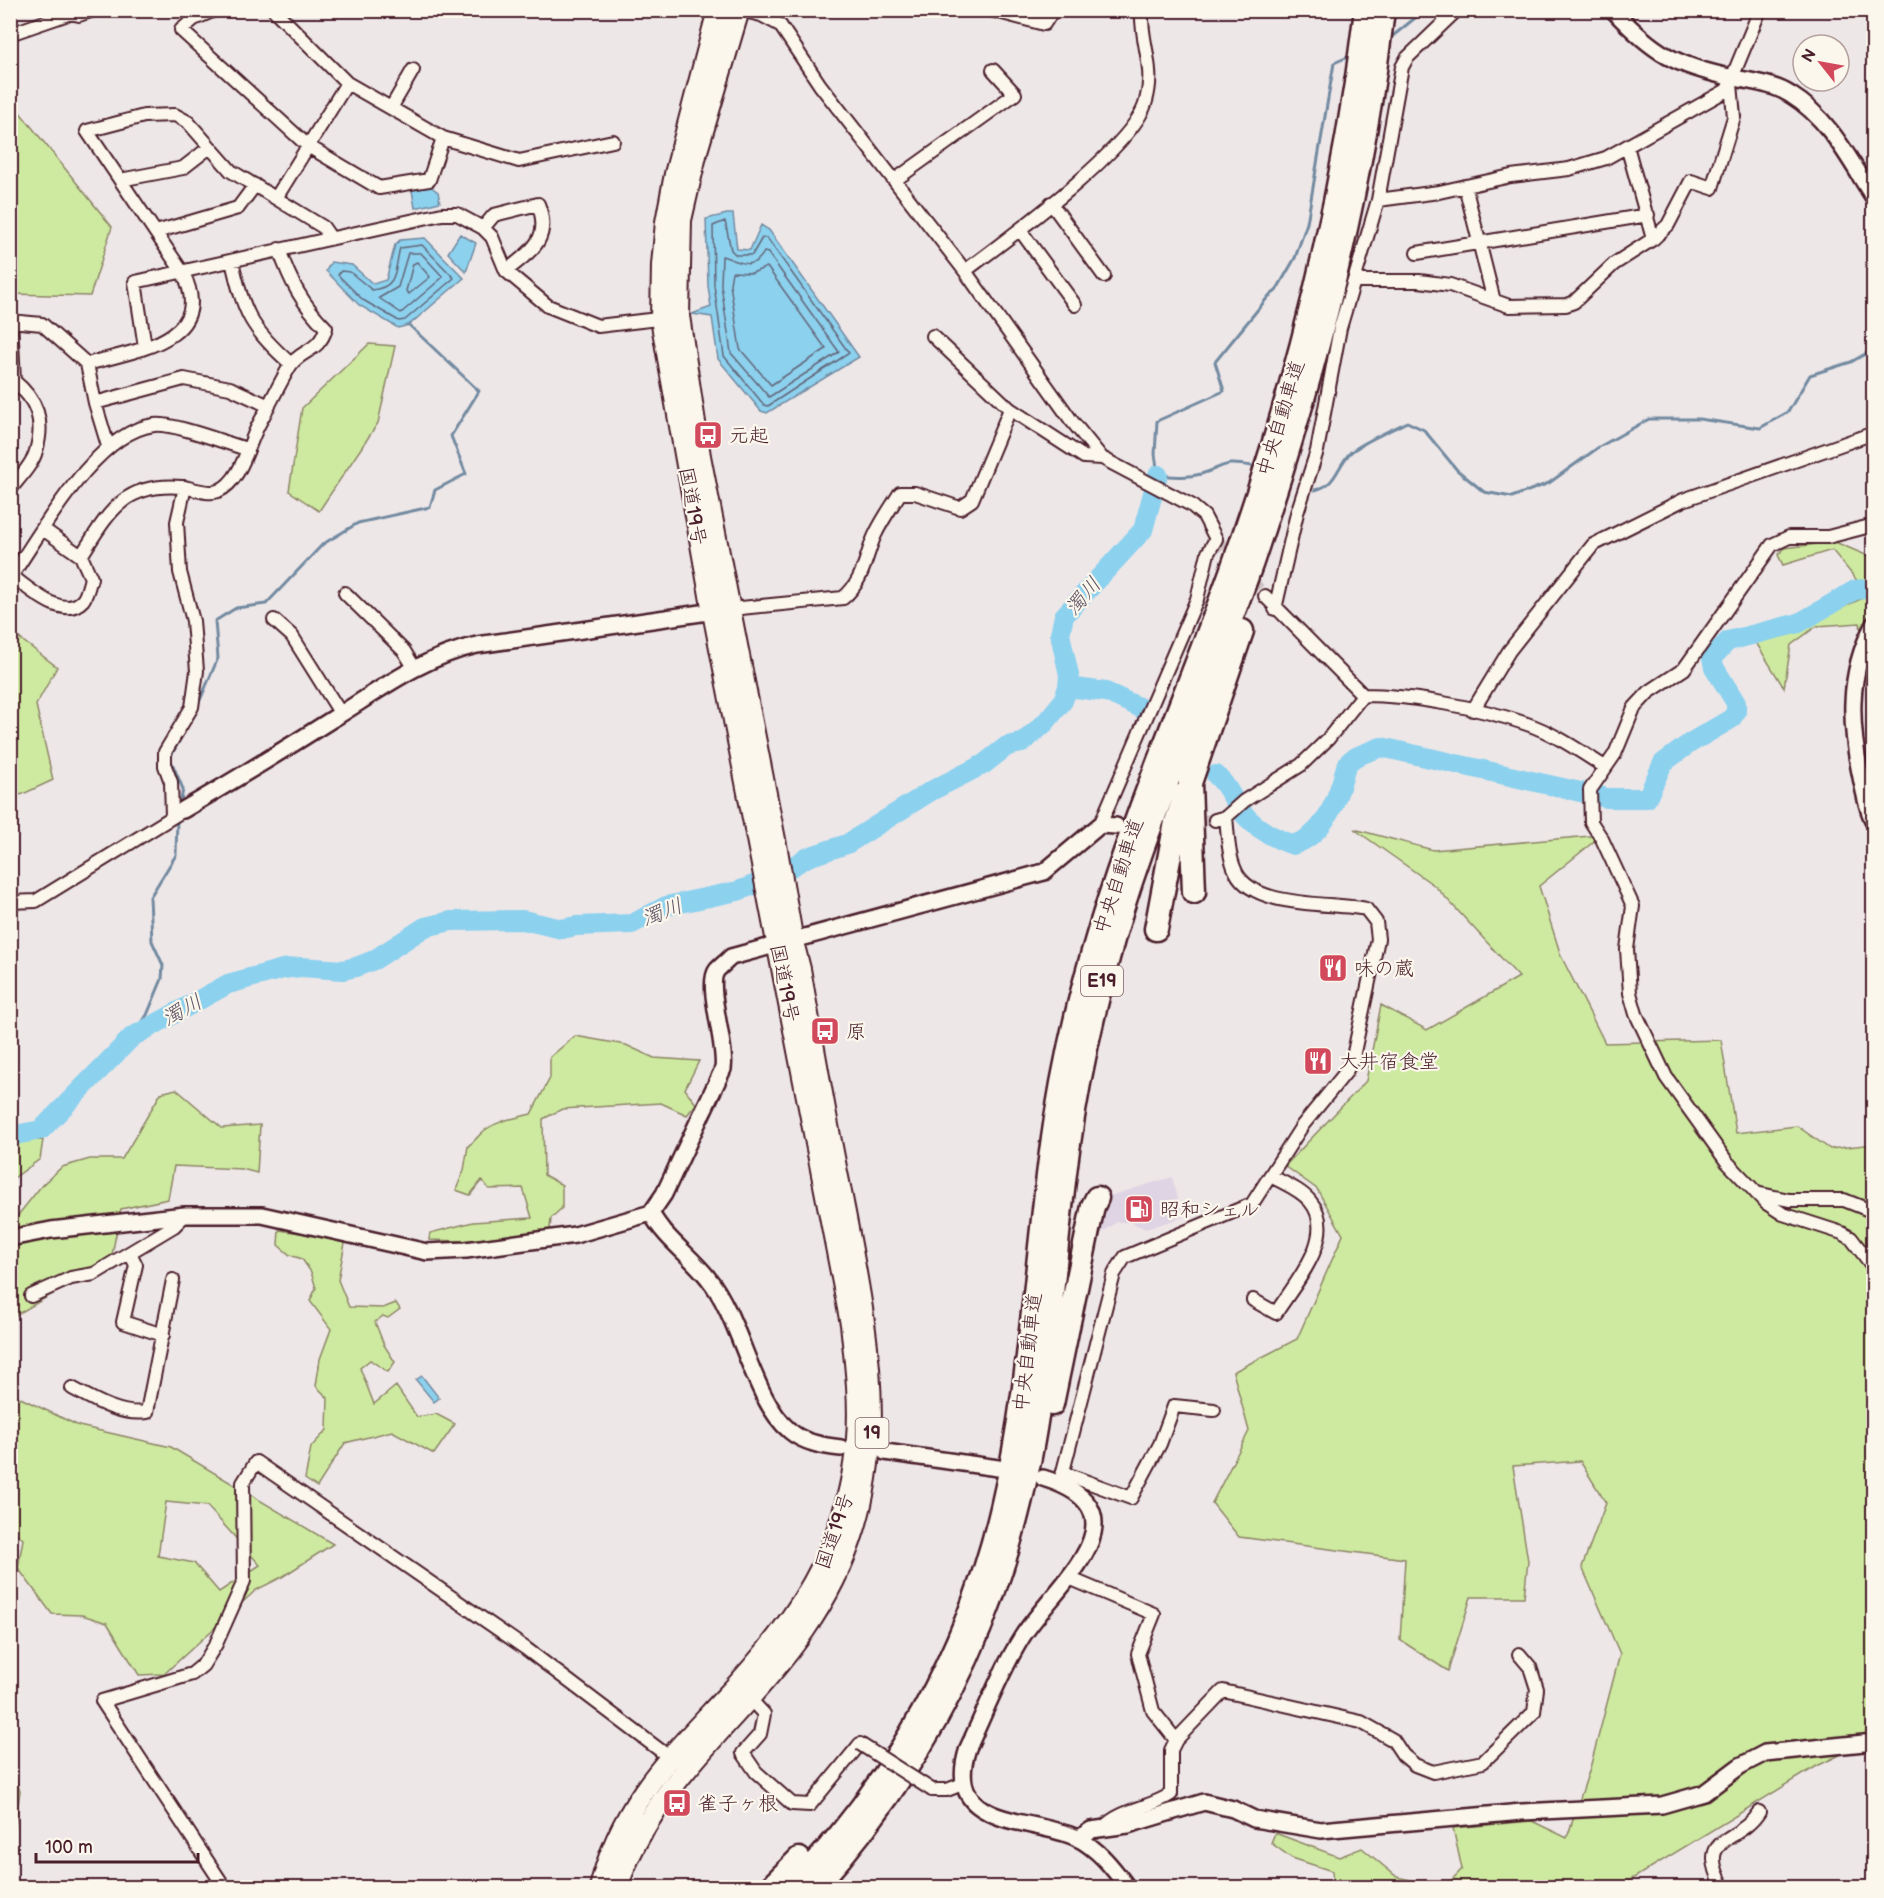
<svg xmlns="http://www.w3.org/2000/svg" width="1884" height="1898" font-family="'Balsamiq Sans','Klee One',sans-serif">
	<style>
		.built { fill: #dfd4e3 }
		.green { fill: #ceeaa0; stroke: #8c8466; stroke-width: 1.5; fill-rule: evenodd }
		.water { fill: #8cd1ee; stroke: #728aa0; stroke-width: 1.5 }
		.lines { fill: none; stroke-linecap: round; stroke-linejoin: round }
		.shore { stroke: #646679; stroke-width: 1.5 }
		.stream { stroke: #728aa0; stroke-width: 3 }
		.river { stroke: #8cd1ee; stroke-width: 20 }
		.minor-tunnel { stroke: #cdbfc2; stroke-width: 12; stroke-dasharray: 12 6; stroke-linecap: butt }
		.minor-casing { stroke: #4a1f2b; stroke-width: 16 }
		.tertiary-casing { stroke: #4a1f2b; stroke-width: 20 }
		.trunk-casing { stroke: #4a1f2b; stroke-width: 24 }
		.motorway-casing { stroke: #4a1f2b; stroke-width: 27 }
		.minor { stroke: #fbf7ec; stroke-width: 12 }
		.tertiary { stroke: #fbf7ec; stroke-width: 15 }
		.trunk { stroke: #fbf7ec; stroke-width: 20 }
		.motorway { stroke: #fbf7ec; stroke-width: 22 }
		.minor-bridge-casing { stroke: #4a1f2b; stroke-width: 16; stroke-linecap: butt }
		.minor-bridge { stroke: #fbf7ec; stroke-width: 12 }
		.labels { text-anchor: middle; stroke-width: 4.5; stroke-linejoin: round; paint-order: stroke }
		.shield { fill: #fbf7ec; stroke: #7f6065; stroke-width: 1.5 }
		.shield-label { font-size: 18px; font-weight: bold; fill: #4a1f2b }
		.street-label { font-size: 20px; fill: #4a1f2b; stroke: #fbf7ec }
		.poi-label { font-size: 20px; fill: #4a1f2b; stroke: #fbf7ec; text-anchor: start }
		.water-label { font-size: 21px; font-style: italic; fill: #5e5466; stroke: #fbf7ec }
	</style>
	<rect width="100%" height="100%" fill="#eee7e8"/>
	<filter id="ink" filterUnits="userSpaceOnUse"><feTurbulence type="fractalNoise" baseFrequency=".0167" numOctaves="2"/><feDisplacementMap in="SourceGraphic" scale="12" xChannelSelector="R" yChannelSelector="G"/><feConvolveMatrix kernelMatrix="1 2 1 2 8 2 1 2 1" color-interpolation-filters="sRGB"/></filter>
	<g filter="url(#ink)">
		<!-- built -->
		<path class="built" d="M1172 1177 1183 1217 1146 1229 1130 1222H1117L1099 1235H1092L1102 1203 1112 1195Z"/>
		<!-- green -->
		<path class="green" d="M18 110 112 227 90 296 11 294 10 113Z
			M369 344 395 346 378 423 319 511 289 491 302 408Z
			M1835 542 1873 558V693L1869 692 1860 623 1817 626 1791 645 1784 688 1755 641 1802 627 1869 595 1832 550 1783 565 1778 555 1784 548Z
			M10 631 57 667 36 705 53 780 21 795 11 788Z
			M1354 829 1433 850 1602 835 1539 886 1561 956 1605 1043 1721 1040 1736 1133 1797 1126 1830 1149 1873 1144 1874 1227 1869 1231 1874 1237 1873 1739 1817 1766 1619 1887H1445L1462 1869 1453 1828 1532 1821 1567 1838 1590 1768 1620 1654 1582 1567 1606 1503 1580 1461 1513 1466 1528 1561 1524 1597H1471L1448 1671 1400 1640 1405 1559 1239 1537 1212 1503 1249 1431 1233 1372 1297 1339 1343 1235 1317 1189 1285 1166 1366 1081 1381 1005 1427 1030 1519 977 1435 886Z
			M575 1036 626 1045 654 1058 699 1061 685 1089 696 1104 687 1115 661 1103 562 1109 543 1119 544 1175 562 1185V1208L551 1218 550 1230 463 1241 429 1240 430 1233 473 1222 532 1218 523 1188 489 1189 482 1180 470 1195 456 1190 464 1170 468 1146C476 1141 478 1135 485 1130 499 1120 515 1118 531 1114L550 1078V1057Z
			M176 1089 222 1128 260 1125 257 1173 242 1169 174 1166 168 1199 121 1209 111 1260 11 1318V1224L42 1185 62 1167 90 1159H122L161 1093Z
			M43 1140 40 1159 11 1180V1141Z
			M279 1230 308 1234 345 1243 338 1280 349 1307 383 1308 396 1303 400 1309 388 1318 383 1316 375 1322 384 1345 395 1362 388 1372 370 1360 360 1368 374 1404 396 1386 417 1417 436 1414 455 1424 434 1454 392 1431 345 1443 317 1487 305 1479 311 1447 327 1430 328 1398 316 1386 320 1359 331 1329 310 1301 316 1288 311 1272 302 1259 290 1255 278 1245Z
			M10 1393 79 1426 171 1447 333 1544 282 1577 256 1590 164 1674 139 1675 107 1623 82 1615 52 1614 18 1568 23 1539 11 1529ZM166 1502 207 1506 260 1565 219 1592 194 1563 158 1556Z
			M11 1774 14 1775 20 1791 13 1840H10Z
			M1275 1833 1339 1857 1362 1848 1397 1877 1442 1887H1342L1333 1884 1332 1871 1292 1858 1271 1843Z"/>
		<!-- water -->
		<path class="water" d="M430 186 438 192 440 202 415 208 412 190Z
			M727 214H733L737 249 750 250 761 225 769 230 859 357 767 413 761 411 718 359 712 317 692 314 711 307 708 286 706 219Z
			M460 234 476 243 466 272 448 253Z
			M425 238 464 278 409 325 398 328 359 305 326 271 331 262 352 265 373 284 386 280 395 245 400 240Z
			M422 1376 439 1398 434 1402 416 1380Z"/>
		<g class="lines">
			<!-- shore -->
			<path class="shore" d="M725 221 731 250 736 255H752L762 238H767L849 353 768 406 764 405 724 356 714 285 713 226Z
				M422 245 454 278 405 320 399 321 363 300 338 275 341 271 350 272 372 290C399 287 394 270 400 248Z
				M764 252 768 253 839 352 769 397 731 353 721 285 722 256C737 260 753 273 764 252Z
				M408 253H421L443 277 401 313 379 298 398 287Z
				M417 262 430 277 409 294 406 291 413 264Z
				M767 267 826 349 771 385 740 349 730 284 732 272 752 273Z"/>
			<!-- stream -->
			<path class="stream" d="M1389 39 1425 10
				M1252 466C1221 461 1228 466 1201 474 1187 478 1172 476 1158 475L1155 454 1157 421 1224 391 1215 362 1268 297 1276 291 1295 258 1307 223 1334 63 1350 56
				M1315 490C1336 485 1336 469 1349 454 1360 443 1392 430 1407 422L1424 430 1457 470 1484 492 1512 497 1549 483 1599 447 1649 419H1699L1760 428 1788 412 1810 375 1851 362 1874 349
				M198 705 218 658 215 621 236 608 266 604 323 544 358 523 430 507 435 490 466 474 451 436 479 391 409 325
				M180 806 183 789 170 758 182 735
				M132 1037 147 1015 162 979 163 965 152 941 150 897 176 855 177 818"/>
			<!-- river -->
			<path class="river" d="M1068 687 1106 692 1143 709
				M1216 775C1229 786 1233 802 1244 814 1255 828 1277 839 1293 845 1322 836 1334 807 1342 781 1344 774 1345 765 1351 760 1359 754 1372 751 1381 747L1607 798H1647L1663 763 1690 743 1731 719 1736 712V703L1714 667 1712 658 1728 641 1799 623 1855 590 1864 589
				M10 1136 41 1130 132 1037 228 984 283 969 301 967 343 970 356 967 374 960 425 927 451 921 523 920 562 929 576 926 632 924 666 906 738 891 774 877 808 857 847 844 931 791 984 764 1007 746 1022 743 1045 723 1063 701 1068 687 1069 675 1060 634 1064 616 1143 530 1158 475"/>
			<!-- minor-tunnel -->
			<path class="minor-tunnel" d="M1216 539 1265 596
				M1147 824 1215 820"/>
			<!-- minor casing -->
			<g class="minor-casing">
				<path id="minor" d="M215 10 194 19 181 30 308 146 379 188 429 180 443 138 347 83
					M274 10 347 83 276 198
					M740 10 761 15 780 25 820 85 965 271 1071 420 1102 458 1191 505 1204 516 1216 539 1208 553 1197 599 1100 825
					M991 10 1044 24 1053 10
					M66 12 79 15 94 10
					M10 34 71 13
					M391 108 413 70
					M443 138 519 161 613 141
					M120 180 183 168 210 147
					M895 180 1015 94 993 70
					M1465 186 1494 301
					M1378 200 1439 192 1511 176 1569 169 1606 158 1727 90 1760 10
					M1051 203 1104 276
					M483 228 494 215 538 204C552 239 531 251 506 271
					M1020 230 1075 305
					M156 232 238 208 255 185
					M1653 239 1668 225 1691 181 1712 188 1734 117 1731 84
					M1417 253 1648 215
					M232 261C244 313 250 328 291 364
					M965 271C1006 240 1135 147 1146 101 1156 66 1140 43 1142 10
					M1354 281H1419L1450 285 1509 306 1566 305 1574 302 1614 264 1653 239 1627 146
					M10 321 42 324 87 364 95 403 108 446
					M11 321 14 381 11 387
					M933 336 1010 409 1084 457 1102 458
					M145 347 135 282 442 214H457L483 228 492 237 506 271 548 306 598 326 666 318
					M87 364C133 351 217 341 183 273L87 131 144 116 175 115 188 122 231 171 323 227 330 237
					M95 403 184 379 230 388 269 406
					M10 490C18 479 33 464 36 451 45 421 37 400 14 381
					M1874 525 1828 537H1789L1772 545 1684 669 1649 692 1634 708 1615 754 1590 790 1591 822 1602 839 1633 906 1627 949 1630 993 1636 1014 1666 1077 1727 1162 1766 1203 1783 1214 1842 1233 1851 1238 1874 1268
					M43 529 81 556
					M10 575C28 587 63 622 83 600 87 595 89 585 91 578L81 556C109 512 124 482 182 487 193 488 207 495 218 491 242 481 248 443 260 422 270 404 279 384 290 366 301 349 319 353 326 328 302 304 290 281 279 249
					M12 575C43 530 96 432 154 425 175 423 225 443 247 449
					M345 593 404 651 414 667
					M1265 596 1363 695C1411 695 1481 708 1527 724 1554 733 1581 752 1605 767
					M731 609 843 598C864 581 865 557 875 535 882 520 892 506 900 493H915L960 508 972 500 1010 409
					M1275 609 1297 513 1317 451 1340 328 1378 200 1402 67 1407 58 1457 10
					M274 620 292 636 341 714
					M1473 710 1509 651 1593 545 1683 500 1874 433
					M172 816 171 782 165 766V752L192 707 197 671 193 621 180 572 177 522 185 487
					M1215 820 1226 817 1244 801 1301 765 1328 739 1363 695
					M10 902 36 901 179 813
					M1756 1193 1789 1200H1844L1874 1212
					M130 1253 136 1265 123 1322 163 1335
					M31 1296 71 1278 94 1274 174 1226 185 1215
					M1253 1300 1276 1313C1294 1284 1339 1235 1310 1201 1300 1189 1283 1183 1271 1176
					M72 1388C94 1400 121 1416 147 1412L173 1280
					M1063 1473 1131 1498 1160 1444 1174 1406 1214 1410
					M1060 1483 1114 1274 1125 1257 1252 1204 1302 1126 1346 1072 1353 1057 1378 939 1376 922 1366 909C1331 902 1254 909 1236 872 1228 856 1228 835 1226 817
					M1069 1578 1154 1614 1138 1654 1153 1711 1176 1740
					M749 1698 764 1714 760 1734 743 1753 756 1772 792 1804 810 1805 860 1744
					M932 1790H947L965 1783
					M1104 1827C1121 1809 1151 1808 1171 1794V1750L1176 1740 1223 1691 1361 1722 1393 1740 1403 1755 1415 1765 1433 1772 1483 1762 1534 1712 1537 1689 1530 1667 1519 1654
					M225 1888 102 1701 192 1674 203 1665 216 1644 244 1581 243 1483 256 1462 525 1648 669 1757
					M1724 1888C1694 1834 1738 1845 1759 1812"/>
			</g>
			<!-- tertiary casing -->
			<g class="tertiary-casing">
				<path id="tertiary" d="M1613 10C1654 54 1676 66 1734 78 1754 82 1774 84 1791 95 1830 119 1850 161 1874 198
					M1874 624C1846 675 1850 728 1862 782 1865 795 1867 810 1874 822
					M183 810C233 781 282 751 331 720 380 690 420 658 477 645L722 610
					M651 1213C665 1239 690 1255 708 1278 741 1318 753 1401 790 1431 804 1443 824 1446 841 1448
					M10 1238 51 1230 185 1215H262L427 1252 466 1250 575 1235 651 1213 664 1194 723 1069C727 1044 705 985 717 970 721 966 727 961 731 957L1044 872 1100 825 1116 826
					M885 1452 998 1468
					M1043 1478C1154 1512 1054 1586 1022 1637 1000 1672 985 1712 968 1748 942 1828 1029 1817 1075 1837 1098 1848 1113 1868 1128 1888
					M1078 1839 1091 1830 1128 1825 1204 1802 1233 1809 1254 1819 1321 1830 1522 1812 1662 1805 1704 1793 1740 1766 1765 1753 1874 1742"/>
			</g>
			<!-- trunk casing -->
			<g class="trunk-casing">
				<path id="trunk" d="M600 1888C619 1808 666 1761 720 1703 794 1626 849 1547 857 1438 860 1400 855 1362 851 1324L713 612 661 319 662 265 666 222 675 174 718 10
					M617 1888C651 1782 745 1717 805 1629 904 1486 870 1345 840 1187 825 1115 813 1042 800 969L793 942 777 850 700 456 679 316 681 220 697 151 739 10"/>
			</g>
			<!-- motorway casing -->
			<g class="motorway-casing">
				<path id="motorway" d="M1194 892 1190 783 1242 631
					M1156 929 1176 822 1186 793
					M1052 1404 1093 1206 1097 1198
					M770 1888 799 1859
					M792 1888C894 1785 969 1649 1002 1508 1030 1391 1035 1271 1051 1152 1061 1077 1078 1001 1100 928 1137 807 1188 691 1231 572 1296 390 1343 203 1366 10
					M814 1888C912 1780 981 1656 1017 1515 1048 1396 1051 1272 1068 1150 1078 1078 1094 1006 1114 936 1151 808 1208 687 1252 562 1313 382 1361 199 1383 10"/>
			</g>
			<!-- minor -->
			<use href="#minor" class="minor"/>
			<!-- tertiary -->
			<use href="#tertiary" class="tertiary"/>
			<!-- trunk -->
			<use href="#trunk" class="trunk"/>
			<!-- motorway -->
			<use href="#motorway" class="motorway"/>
			<!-- minor-bridge casing -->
			<g class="minor-bridge-casing">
				<path id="minor-bridge" d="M860 1744 932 1790"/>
			</g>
			<!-- minor-bridge -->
			<use href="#minor-bridge" class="minor-bridge"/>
		</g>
	</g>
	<!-- icons -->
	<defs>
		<g id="bus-square" transform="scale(1.5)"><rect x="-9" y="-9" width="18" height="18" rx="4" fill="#d1495b" stroke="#fbf7ec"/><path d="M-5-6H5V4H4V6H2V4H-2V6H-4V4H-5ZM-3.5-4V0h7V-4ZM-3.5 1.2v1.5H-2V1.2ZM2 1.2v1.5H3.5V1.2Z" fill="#fff"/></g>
		<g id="restaurant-square" transform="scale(1.5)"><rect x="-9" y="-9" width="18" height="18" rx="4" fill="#d1495b" stroke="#fbf7ec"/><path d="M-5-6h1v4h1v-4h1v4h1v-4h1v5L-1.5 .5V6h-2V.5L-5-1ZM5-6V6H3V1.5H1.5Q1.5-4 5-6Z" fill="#fff"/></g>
		<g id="fuel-square" transform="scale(1.5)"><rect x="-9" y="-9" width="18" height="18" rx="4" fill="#d1495b" stroke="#fbf7ec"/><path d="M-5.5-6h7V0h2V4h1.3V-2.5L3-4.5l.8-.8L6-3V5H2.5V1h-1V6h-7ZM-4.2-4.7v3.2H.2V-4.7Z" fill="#fff"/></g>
	</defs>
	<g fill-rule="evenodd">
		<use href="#bus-square" x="708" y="435"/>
		<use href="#restaurant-square" x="1333" y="968"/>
		<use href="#bus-square" x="825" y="1031"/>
		<use href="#restaurant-square" x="1318" y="1061"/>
		<use href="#fuel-square" x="1139" y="1209"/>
		<use href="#bus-square" x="677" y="1803"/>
	</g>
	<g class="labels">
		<!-- shield labels -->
		<g class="shield">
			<rect x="1081" y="966" width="42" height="30" rx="4.5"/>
			<rect x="855.5" y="1418" width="33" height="30" rx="4.5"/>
		</g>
		<g class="shield-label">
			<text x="1102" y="987">E19</text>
			<text x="872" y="1439">19</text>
		</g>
		<!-- street labels -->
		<g class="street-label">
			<text transform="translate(1280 418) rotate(-73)" y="7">中央自動車道</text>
			<text transform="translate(693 506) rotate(80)" y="7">国道19号</text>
			<text transform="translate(1118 876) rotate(-72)" y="7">中央自動車道</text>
			<text transform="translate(785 983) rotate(79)" y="7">国道19号</text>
			<text transform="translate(1027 1352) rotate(-83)" y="7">中央自動車道</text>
			<text transform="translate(834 1531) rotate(-71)" y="7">国道19号</text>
		</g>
		<!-- poi labels -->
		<g class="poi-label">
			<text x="729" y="442">元起</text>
			<text x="1354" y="975">味の蔵</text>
			<text x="846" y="1038">原</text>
			<text x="1339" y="1068">大井宿食堂</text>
			<text x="1160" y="1216">昭和シェル</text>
			<text x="698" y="1810">雀子ヶ根</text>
		</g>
		<!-- water labels -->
		<g class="water-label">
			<text transform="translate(1083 596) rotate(-49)" y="7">濁川</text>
			<text transform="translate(662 912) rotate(-21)" y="7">濁川</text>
			<text transform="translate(182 1010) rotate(-29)" y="7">濁川</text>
		</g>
	</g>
	<!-- margin -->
	<rect width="1884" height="1898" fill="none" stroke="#fbf7ec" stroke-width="36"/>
	<rect x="18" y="18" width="1848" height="1862" fill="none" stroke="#4a1f2b" stroke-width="2" filter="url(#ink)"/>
	<!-- north arrow -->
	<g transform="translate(1821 63) rotate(301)"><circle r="28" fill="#fbf7ec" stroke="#b4a19f" stroke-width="1.5"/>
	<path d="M0-4.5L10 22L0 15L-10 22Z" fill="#d1495b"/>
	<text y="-9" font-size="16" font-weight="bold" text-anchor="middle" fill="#4a1f2b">N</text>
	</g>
	<!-- scale -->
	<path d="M36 1853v9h162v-9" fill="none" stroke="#4a1f2b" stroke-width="3"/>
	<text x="45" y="1853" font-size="18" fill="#4a1f2b" stroke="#fbf7ec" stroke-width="4.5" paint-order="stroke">100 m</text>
</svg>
